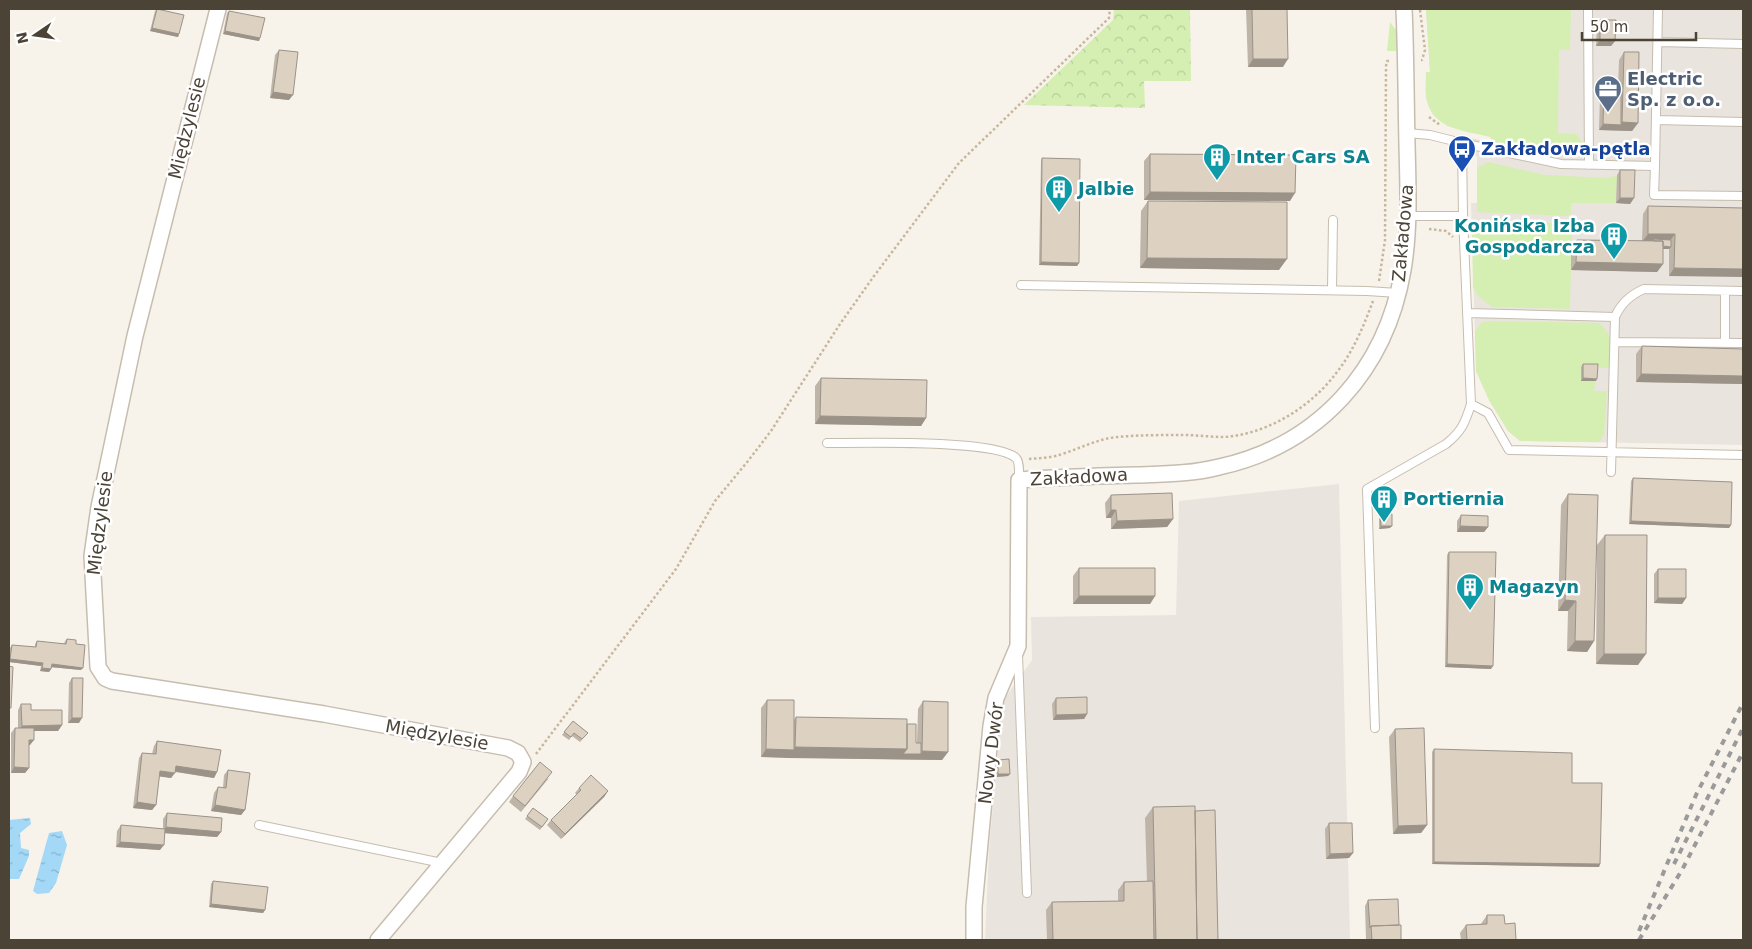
<svg xmlns="http://www.w3.org/2000/svg" width="1752" height="949" font-family="'DejaVu Sans',sans-serif">
	<style>
		.industrial { fill: #eae4df }
		.grass { fill: #d5eeb1 }
		.forest { fill: url(#forest-crowns) }
		.water { fill: url(#water-ripples) }
		.lines { fill: none; stroke-linecap: round; stroke-linejoin: round }
		.service-casing { stroke: #c6bdaf; stroke-width: 10 }
		.minor-casing { stroke: #c6bdaf; stroke-width: 18 }
		.path { stroke: #c7b69c; stroke-width: 2.5; stroke-dasharray: 2.5 2.5; stroke-linecap: butt }
		.service { stroke: #fff; stroke-width: 8 }
		.minor { stroke: #fff; stroke-width: 15 }
		.rail { stroke: #9a9a9a; stroke-width: 4; stroke-dasharray: 6 6; stroke-linecap: butt }
		.wall { fill: #beb4a7 }
		.shaded-wall { fill: #9b9288 }
		.building { fill: #ddd1c2; stroke: #9b9288 }
		.labels { text-anchor: middle; stroke-width: 5; stroke-linejoin: round; paint-order: stroke }
		.service-label { font-size: 18px; font-weight: bold; fill: #4e5e75; stroke: #fff; text-anchor: start }
		.street-label { font-size: 18px; fill: #4c4337; stroke: #fff }
		.transit-label { font-size: 18px; font-weight: bold; fill: #164399; stroke: #fff; text-anchor: start }
		.culture-label { font-size: 18px; font-weight: bold; fill: #0d838f; stroke: #fff; text-anchor: start }
	</style>
	<defs>
		<pattern id="forest-crowns" width="20" height="18" patternUnits="userSpaceOnUse" patternTransform="scale(1.25)"><rect width="20" height="18" fill="#d5eeb1"/><path d="M2 6a3 3 0 1 1 6 0M12 15a3 3 0 1 1 6 0" fill="none" stroke="#b8cd99"/></pattern>
		<pattern id="water-ripples" width="26" height="14" patternUnits="userSpaceOnUse" patternTransform="scale(1.25)"><rect width="26" height="14" fill="#a3d8f7"/><path d="M2 4q2-2 4 0t4 0M15 11q2-2 4 0t4 0" fill="none" stroke="#87b1c9"/></pattern>
	</defs>
	<rect width="100%" height="100%" fill="#f7f3eb"/>
	<!-- industrial -->
	<path class="industrial" d="M1426 9H1743V445L1520 441 1508 431 1489 400 1476 371 1471 203H1477V156H1472L1471 138 1490 142 1491 137 1447 126 1433 115 1426 98V72H1430Z
		M1339 484 1350 940H985L989 851 1002 702 1032 660 1031 617 1176 615 1179 501Z"/>
	<!-- grass -->
	<path class="grass" d="M1426 9H1571L1570 50H1559L1558 133 1577 134 1581 142 1583 153C1568 163 1509 146 1490 142L1491 137C1465 131 1430 129 1426 96 1425 88 1426 80 1426 72H1430Z
		M1390 22 1396 30 1397 51H1387Z
		M1488 162 1545 175 1609 178 1617 175 1616 203H1571V214L1567 216 1477 212V168Z
		M1477 221 1567 223 1572 226 1570 309 1492 307 1478 296 1473 288 1472 227Z
		M1490 321 1599 323C1615 335 1610 350 1609 368L1581 367V381H1596L1594 391H1607L1604 435 1599 442 1520 441 1508 431 1489 400 1476 371 1475 331 1482 322Z"/>
	<!-- forest -->
	<path class="forest" d="M1114 9H1190L1191 81H1144L1145 108 1024 105 1113 20Z"/>
	<!-- water -->
	<path class="water" d="M30 818 31 824 20 833 21 848 29 850V856L19 879H9V820Z
		M62 831 67 845 56 883 49 893 37 894 33 891 49 833Z"/>
	<g class="lines">
		<!-- service casing -->
		<g class="service-casing">
			<path id="service" d="M1588 9 1589 165
				M1658 42 1743 44
				M1656 120 1743 122
				M1407 133 1430 135 1462 143 1463 216H1408
				M1462 143 1561 164 1655 166 1654 195 1743 196
				M1655 166 1658 9
				M1021 285 1367 291 1398 293
				M1332 290 1333 220
				M1467 313 1615 317 1611 472
				M1615 317C1621 303 1630 295 1644 289L1743 291
				M1615 342 1743 343
				M1725 343V291
				M1471 404 1488 413 1509 450 1743 455
				M827 443C860 443 996 439 1016 458 1020 462 1019 474 1019 480
				M1018 655 1027 893
				M1375 728 1367 489 1446 444C1462 431 1465 423 1471 404L1463 216
				M259 825 442 863"/>
		</g>
		<!-- minor casing -->
		<g class="minor-casing">
			<path id="minor" d="M218 9 135 336 99 507 92 556 98 667 105 678 112 681 324 714 508 748 518 753 523 762 519 772 378 940
				M974 940V907L991 726 996 698 1018 646 1019 480C1058 477 1097 476 1136 475 1164 474 1192 474 1219 467 1319 445 1386 370 1403 270 1410 229 1408 186 1407 145 1406 100 1406 54 1404 9"/>
		</g>
		<!-- path -->
		<path class="path" d="M1420 10 1425 50 1422 60H1421
			M1429 117 1440 125
			M1429 229 1446 231 1453 237
			M1379 281 1385 240 1386 66 1387 61H1390
			M1029 459C1039 458 1050 458 1059 455 1079 449 1097 439 1117 437 1139 435 1161 435 1182 435 1196 435 1210 437 1224 437 1268 434 1311 407 1337 372 1353 352 1364 325 1373 301
			M536 754 676 569 715 501 748 461 771 431 840 324 874 276 959 163 1109 18 1110 9"/>
		<!-- service -->
		<use href="#service" class="service"/>
		<!-- minor -->
		<use href="#minor" class="minor"/>
		<!-- rail -->
		<path class="rail" d="M1674 864 1743 728
			M1639 931 1696 795 1743 703
			M1639 940 1682 870 1743 752"/>
	</g>
	<!-- wall -->
	<path class="wall" d="M157 9 179 34 178 37 150 31 155 11Z
		M1246 9H1287L1283 67H1248Z
		M229 11 260 38 259 41 223 34 227 13Z
		M1600 20 1615 41 1611 46H1596L1597 25Z
		M279 50 289 100 270 98 275 55Z
		M1624 52 1638 123 1632 131 1599 130 1600 95 1604 90H1618L1619 60Z
		M1150 154 1290 201 1144 200V161Z
		M1042 158 1079 263 1077 266 1039 265 1041 161Z
		M1620 170 1634 198 1630 204 1616 203 1617 175Z
		M1148 201 1279 270 1140 268 1141 211Z
		M1648 206 1743 208 1669 276V249H1663V264L1657 272 1571 270V248L1577 240 1642 241 1643 214Z
		M1642 346 1743 349V384L1636 382V354Z
		M1583 364 1596 381H1581V367Z
		M821 378 926 418 921 426 815 424V386Z
		M1633 478 1731 525 1729 528 1629 524 1631 481Z
		M1568 494 1594 641 1587 652 1567 651 1568 611H1558L1561 505Z
		M1111 495 1173 519 1167 527 1111 529V518H1106L1105 503Z
		M1380 514 1390 528 1379 529V517Z
		M1461 515 1488 527 1484 532H1457V521Z
		M1605 535 1638 665 1596 664 1597 545Z
		M1449 552 1491 669 1445 667 1447 555Z
		M1079 568 1155 596 1150 604H1073V576Z
		M1658 569 1686 598 1682 604 1654 603V574Z
		M67 639 76 644 81 670 51 667V669L49 672 40 671 41 666 9 662 10 648 12 645 35 647V644L37 641 64 644 65 641Z
		M72 678 79 723H68L69 683Z
		M1056 698 1087 714 1084 719 1053 720 1052 704Z
		M767 700 794 720 796 717 907 724 916 743H917L918 709 923 701 948 752 942 760 761 757V708Z
		M21 704 31 710 62 725 58 731H34L30 745H29V768L25 773H11V733L15 728H18V710Z
		M573 721 588 733 580 742 572 736 569 740 562 735Z
		M1395 729 1427 825 1421 833 1393 834 1389 737Z
		M157 741 217 772 214 778 175 772 171 778 159 776 156 805 152 810 133 808 139 758 142 753 152 754 154 746Z
		M1434 749 1572 783 1600 864 1599 867 1432 864V752Z
		M998 760 1010 774 1008 776 996 777V762Z
		M228 770 245 810 241 815 211 811 214 793 218 787 223 788 224 775Z
		M549 778 521 812 509 802 513 796Z
		M579 788 608 791 604 797 561 839 547 825 551 820 577 795 575 793Z
		M1153 807 1195 811 1218 940H1047L1046 910 1052 902 1118 901V890L1124 882H1147L1145 818Z
		M533 808 548 819 540 830 525 819Z
		M167 813 221 832 217 837 165 833 160 850 116 847 117 831 121 825 163 829V819Z
		M1329 823 1353 853 1349 858 1326 859 1325 829Z
		M213 881 265 910 263 913 209 907 211 884Z
		M1368 900 1399 925 1401 940H1366L1365 906Z
		M1487 915 1505 924 1516 940H1461L1460 933 1466 925 1481 924Z"/>
	<!-- shaded-wall -->
	<path class="shaded-wall" d="M152 28 179 34 178 37 150 31Z
		M225 31 260 38 259 41 223 34Z
		M1600 40 1615 41 1611 46H1596Z
		M1253 59H1288L1283 67H1248Z
		M273 92 293 95 289 100 270 98Z
		M1622 122 1638 123 1632 131 1599 130 1603 124 1621 125Z
		M1150 192 1295 193 1290 201 1144 200Z
		M1620 198H1634L1630 204 1616 203Z
		M1648 234H1675L1669 242 1654 239 1652 242H1642Z
		M1654 246 1671 247 1669 249H1652Z
		M1147 258 1287 259 1279 270 1140 268Z
		M1041 262 1079 263 1077 266 1039 265Z
		M1576 262 1663 264 1657 272 1571 270Z
		M1674 268 1743 269V277L1669 276Z
		M1641 374 1743 376V384L1636 382Z
		M1583 378 1597 379 1596 381H1581Z
		M820 416 926 418 921 426 815 424Z
		M1111 510H1116L1111 518H1106Z
		M1173 519 1167 527 1111 529 1117 521Z
		M1631 521 1731 525 1729 528 1629 524Z
		M1381 526H1392L1390 528 1379 529Z
		M1460 526 1488 527 1484 532H1457Z
		M1079 596H1155L1150 604H1073Z
		M1658 598H1686L1682 604 1654 603Z
		M1565 600 1576 601 1568 611H1558Z
		M1575 641H1594L1587 652 1567 651Z
		M1604 654H1646L1638 665 1596 664Z
		M10 659 43 663 41 666 9 662Z
		M52 664 83 668 81 670 50 667Z
		M1447 664 1493 666 1491 669 1445 667Z
		M42 668 51 669 49 672 40 671Z
		M1087 714 1084 719 1053 720 1056 715Z
		M72 718H82L79 723H68Z
		M62 725 58 731H18L22 726Z
		M29 740H34L30 745H26Z
		M795 747 907 749 921 754 922 751 948 752 942 760 788 758Z
		M766 749 794 750 788 758 761 757Z
		M176 766 217 772 214 778 172 771Z
		M14 767 29 768 25 773H11Z
		M160 771 175 773 171 778 156 776Z
		M998 774H1010L1008 776 996 777Z
		M608 791 604 797 561 839 565 834Z
		M137 802 156 805 152 810 133 808Z
		M215 805 245 810 241 815 211 811Z
		M1427 825 1421 833 1393 834 1398 826Z
		M166 827 221 832 217 837 162 833Z
		M120 842 164 845 160 850 116 847Z
		M1353 853 1349 858 1326 859 1330 854Z
		M1434 862 1600 864 1599 867 1432 864Z
		M211 904 265 910 263 913 209 907Z"/>
	<!-- building -->
	<path class="building" d="M157 9 184 15 179 34 152 28Z
		M1252 9H1287L1288 59H1253Z
		M229 11 265 18 260 38 225 31Z
		M1600 20H1616L1615 41 1600 40Z
		M279 50 298 52 293 95 273 92Z
		M1624 52H1639L1638 123 1622 122Z
		M1604 90H1621V125L1603 124Z
		M1150 154 1296 155 1295 193 1150 192Z
		M1042 158 1080 159 1079 263 1041 262Z
		M1620 170H1635L1634 198H1620Z
		M1148 201 1287 202V259L1147 258Z
		M1648 206 1743 208V269L1674 268 1675 234H1648Z
		M1654 239 1671 240V247L1663 246V241H1654Z
		M1577 240 1663 241V264L1576 262Z
		M1642 346 1743 349V376L1641 374Z
		M1583 364H1598L1597 379 1583 378Z
		M821 378 927 380 926 418 820 416Z
		M1633 478 1732 482 1731 525 1631 521Z
		M1172 493 1173 519 1117 521 1116 510H1111V495Z
		M1568 494 1598 495 1594 641H1575L1576 601 1565 600Z
		M1380 514H1392V526H1381Z
		M1461 515 1488 516V527L1460 526Z
		M1605 535H1647L1646 654H1604Z
		M1449 552H1496L1493 666 1447 664Z
		M1079 568H1155V596H1079Z
		M1658 569H1686V598H1658Z
		M67 639 76 640V644L85 645 83 668 52 664 51 669 42 668 43 663 10 659 12 645 36 647 37 641 66 644Z
		M9 666 13 667 11 708H9Z
		M72 678H83L82 718H72Z
		M1087 697V714L1056 715V698Z
		M767 700H794V750L766 749Z
		M923 701 948 702V752L922 751Z
		M21 704H31V710H62V725L22 726Z
		M796 717 907 719V749L795 747Z
		M573 721 588 733 582 739 574 733 571 737 564 732Z
		M907 724H916V743H921V754H903L907 749Z
		M15 728H34V740H29V768L14 767Z
		M1424 728 1427 825 1398 826 1395 729Z
		M157 741 221 750 217 772 176 766 175 773 160 771 156 805 137 802 142 753 156 754Z
		M1434 749 1572 753V783H1602L1600 864 1434 862Z
		M1009 759 1010 774H998V760Z
		M540 762 552 772 525 806 513 796Z
		M228 770 250 773 245 810 215 805 218 787 226 788Z
		M591 775 608 791 565 834 551 820 581 790 579 788Z
		M1195 806 1197 940H1156L1153 807Z
		M533 808 548 819 542 827 527 816Z
		M1215 810 1218 940H1197L1195 811Z
		M167 813 222 818 221 832 166 827Z
		M1329 823H1352L1353 853 1330 854Z
		M121 825 165 829 164 845 120 842Z
		M213 881 268 887 265 910 211 904Z
		M1153 881 1154 940H1053L1052 902 1124 901V882Z
		M1398 899 1399 925 1371 926 1370 928 1368 900Z
		M1487 915H1504L1505 924 1515 923 1516 940H1467L1466 925 1487 924Z
		M1401 925V940H1372L1371 926Z"/>
	<!-- icons -->
	<defs>
		<g id="office-pin" transform="scale(1.4375)"><path d="M0 17L-7.5 6A9.5 9.5 0 1 1 7.5 6Z" fill="#5c6f8a" stroke="#fff"/><path d="M-6-3h4V-5.5h4V-3h4V5H-6ZM-1-4.5V-3h2v-1.5ZM-6 0V1H6V0Z" fill="#fff"/></g>
		<g id="bus-pin" transform="scale(1.4375)"><path d="M0 17L-7.5 6A9.5 9.5 0 1 1 7.5 6Z" fill="#1a4fb4" stroke="#fff"/><path d="M-5-6H5V4H4V6H2V4H-2V6H-4V4H-5ZM-3.5-4V0h7V-4ZM-3.5 1.2v1.5H-2V1.2ZM2 1.2v1.5H3.5V1.2Z" fill="#fff"/></g>
		<g id="building-pin" transform="scale(1.4375)"><path d="M0 17L-7.5 6A9.5 9.5 0 1 1 7.5 6Z" fill="#0f9aa8" stroke="#fff"/><path d="M-4-6H4V6H1V3H-1V6H-4ZM-2.5-4.3h1.7v1.8h-1.7ZM.8-4.3h1.7v1.8H.8ZM-2.5-1h1.7V.8h-1.7ZM.8-1h1.7V.8H.8Z" fill="#fff"/></g>
	</defs>
	<g fill-rule="evenodd">
		<use href="#office-pin" x="1608" y="89"/>
		<use href="#bus-pin" x="1462" y="149"/>
		<use href="#building-pin" x="1217" y="157"/>
		<use href="#building-pin" x="1059" y="189"/>
		<use href="#building-pin" x="1614" y="236"/>
		<use href="#building-pin" x="1384" y="499"/>
		<use href="#building-pin" x="1470" y="587"/>
	</g>
	<g class="labels">
		<!-- service labels -->
		<g class="service-label">
			<text x="1627" y="85">Electric<tspan x="1627" dy="21">Sp. z o.o.</tspan></text>
		</g>
		<!-- street labels -->
		<g class="street-label">
			<text transform="translate(187 128) rotate(-76)" y="6">Międzylesie</text>
			<text transform="translate(1403 233) rotate(-85)" y="6">Zakładowa</text>
			<text transform="translate(1079 477) rotate(-3)" y="6">Zakładowa</text>
			<text transform="translate(100 523) rotate(-83)" y="6">Międzylesie</text>
			<text transform="translate(437 735) rotate(10)" y="6">Międzylesie</text>
			<text transform="translate(991 753) rotate(-83)" y="6">Nowy Dwór</text>
		</g>
		<!-- transit labels -->
		<g class="transit-label">
			<text x="1481" y="155">Zakładowa-pętla</text>
		</g>
		<!-- culture labels -->
		<g class="culture-label">
			<text x="1236" y="163">Inter Cars SA</text>
			<text x="1078" y="195">Jalbie</text>
			<text x="1595" y="232" text-anchor="end">Konińska Izba<tspan x="1595" dy="21">Gospodarcza</tspan></text>
			<text x="1403" y="505">Portiernia</text>
			<text x="1489" y="593">Magazyn</text>
		</g>
	</g>
	<!-- border -->
	<rect width="1752" height="949" fill="none" stroke="#4c4337" stroke-width="20"/>
	<!-- north arrow -->
	<g transform="translate(35 35) rotate(257)" stroke="#ffffff" stroke-width="4" paint-order="stroke">
	<path d="M0-4L9 19L0 12L-9 19Z" fill="#4c4337"/>
	<text y="-8" font-size="14" font-weight="bold" text-anchor="middle" fill="#4c4337">N</text>
	</g>
	<!-- scale -->
	<path d="M1582 32v8h114v-8" fill="none" stroke="#4c4337" stroke-width="2.5"/>
	<text x="1590" y="32" font-size="15" fill="#4c4337" stroke="#ffffff" stroke-width="4" paint-order="stroke">50 m</text>
</svg>
